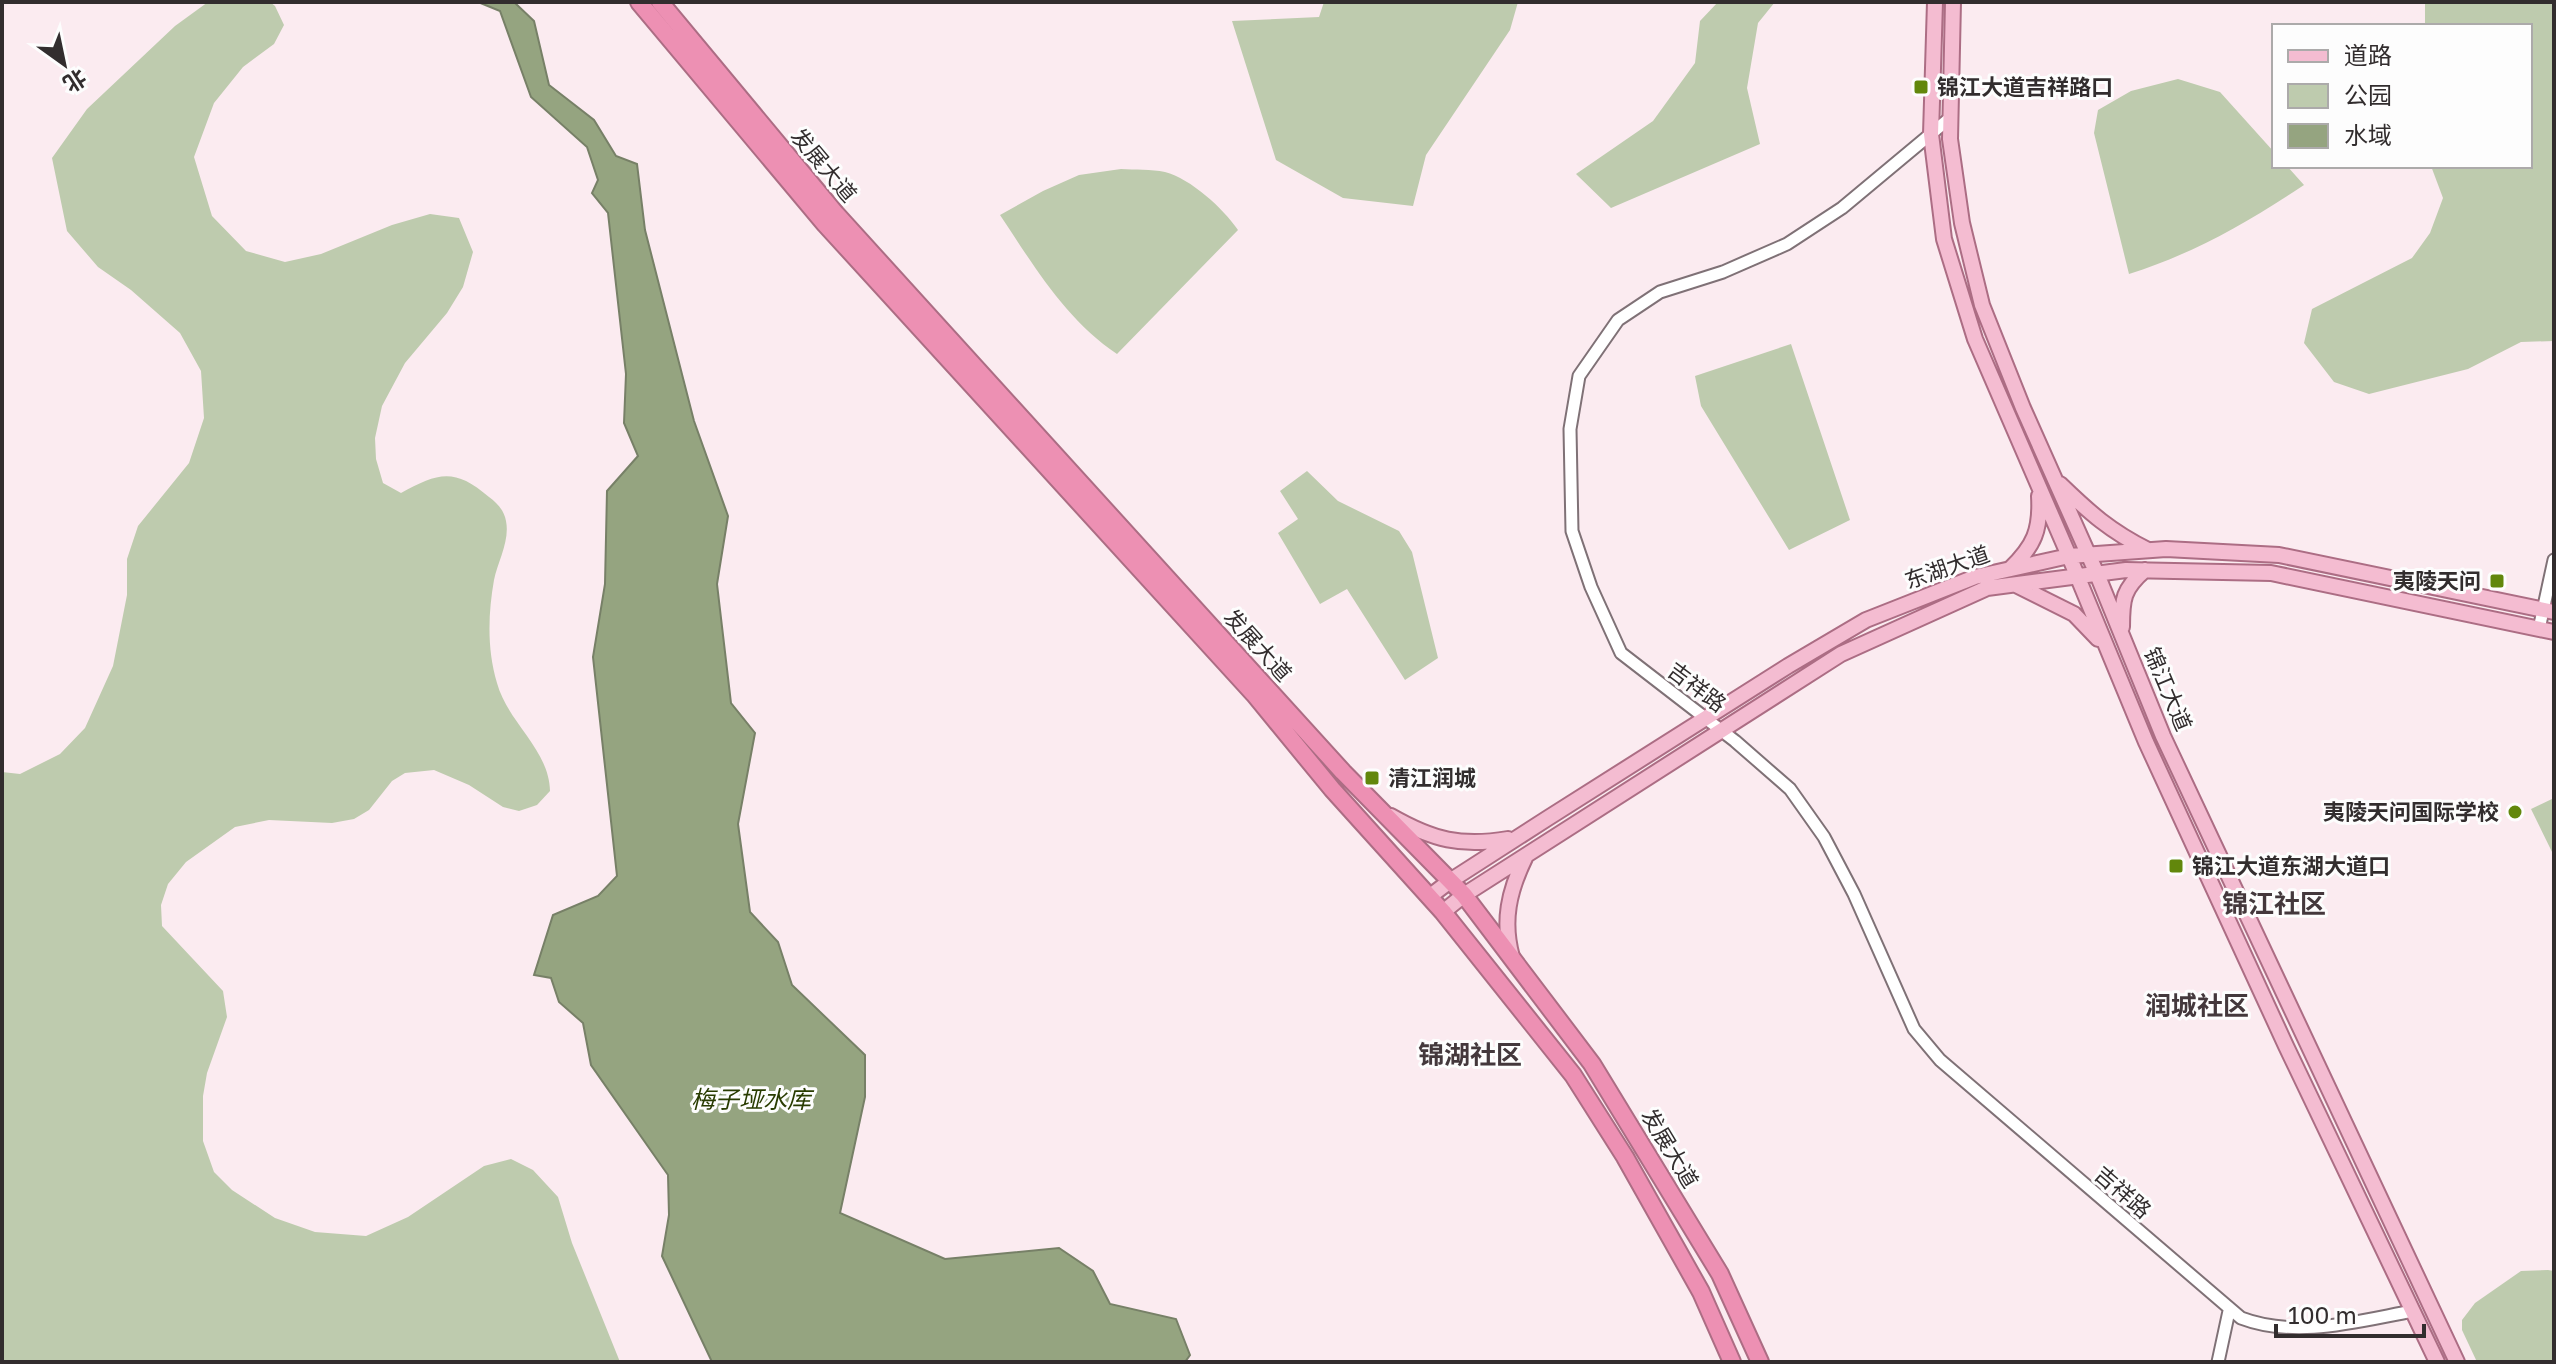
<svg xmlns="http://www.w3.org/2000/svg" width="2556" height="1364" font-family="'Golos Text','Noto Sans SC',sans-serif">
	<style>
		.green { fill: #becbae }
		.water { fill: #95a480; stroke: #778067; stroke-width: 2 }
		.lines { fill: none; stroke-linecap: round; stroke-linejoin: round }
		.minor-casing { stroke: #7f7176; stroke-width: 15 }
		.major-casing { stroke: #ac6d84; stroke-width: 18 }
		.highway-casing { stroke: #ac6d84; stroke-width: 20 }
		.minor { stroke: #fff; stroke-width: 11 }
		.major { stroke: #f4bcd1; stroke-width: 14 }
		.highway { stroke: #ed90b3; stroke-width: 16 }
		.poi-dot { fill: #62870c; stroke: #fdfdfd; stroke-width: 3 }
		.labels { text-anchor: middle; stroke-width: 6; stroke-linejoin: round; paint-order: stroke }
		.poi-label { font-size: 22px; font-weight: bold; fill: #322d2e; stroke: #fdfdfd; text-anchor: start }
		.street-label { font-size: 22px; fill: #322d2e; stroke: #fdfdfd }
		.water-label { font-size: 24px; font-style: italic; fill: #293c01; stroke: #fdfdfd }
		.quarter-label { font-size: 26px; font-weight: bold; fill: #44383c; stroke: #fdfdfd }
	</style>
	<rect width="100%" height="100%" fill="#fbebf0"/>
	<!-- green -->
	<path class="green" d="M208 2H270L275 6 284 25 274 44 243 67 214 103 194 157 212 216 246 251 285 262 321 254 392 225 430 214 459 218 473 252 463 287 447 313 405 363 382 406 375 438 376 459 383 483 401 493C438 473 454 467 489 497 497 503 504 510 506 521 510 541 498 561 494 580 488 614 487 650 497 683 508 723 549 749 550 791L537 805 519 811 503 807 469 785 434 770 405 773 392 781 369 810 354 819 332 823 269 820 235 827 186 862 168 884 161 905 162 926 223 991 227 1017 207 1073 203 1096V1141L214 1172 232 1190 275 1218 315 1232 366 1236 408 1217 484 1166 511 1159 533 1170 558 1197 572 1243 620 1362H2V772L20 774 60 754 85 728 113 666 127 595V559L138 526 189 463 204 418 201 371 180 333 131 290 98 267 67 231 52 158 87 109 175 26Z
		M1324 2H1518L1510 30 1426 155 1413 206 1343 198 1276 160 1232 21 1319 17Z
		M1718 2H1775L1758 23 1747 88 1760 144 1611 208 1576 174 1653 121 1695 63 1700 21Z
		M2425 2H2554V341L2521 342 2468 369 2369 394 2334 382 2304 343 2312 309 2412 258 2430 233 2443 198 2431 166H2530V26H2425Z
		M2178 79 2220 92 2274 152V166H2287L2304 185C2246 223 2195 253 2129 274L2094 133 2098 110 2131 91Z
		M1121 169C1135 170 1151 169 1165 172 1191 179 1223 208 1238 230L1117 354C1066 320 1034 266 1000 215L1043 191 1079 175Z
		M1791 344 1850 520 1789 550 1701 406 1695 376Z
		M1307 471 1338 501 1399 531 1412 552 1438 658 1405 680 1347 589 1320 604 1278 533 1298 519 1280 491Z
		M2554 798V856L2531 809Z
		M2548 1270 2554 1271V1362H2477L2462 1330V1320L2475 1303 2521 1271Z"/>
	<!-- water -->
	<path class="water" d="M478 2H514L534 21 549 85 594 120 616 156 637 164 645 230 694 421 728 516 717 584 731 703 755 733 738 824 750 912 778 942 792 985 865 1055V1097L840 1213 945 1259 1059 1248 1093 1271 1110 1304 1176 1319 1190 1355 1185 1362H712L662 1256 669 1215 668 1175 591 1065 583 1023 559 1002 551 978 534 975 553 915 598 896 617 876 593 657 605 584 607 491 638 456 624 423 626 374 608 213 592 193 598 180 587 147 531 97 500 11Z"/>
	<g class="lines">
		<!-- minor casing -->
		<g class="minor-casing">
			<path id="minor" d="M1950 118 1842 208 1787 244 1723 272 1660 292 1618 320 1579 376 1570 429 1572 531 1591 587 1621 653 1735 741 1790 789 1824 837 1854 894 1914 1029 1940 1060 2241 1318C2296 1339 2358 1321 2413 1311
				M2539 629 2554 560
				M2218 1362 2229 1311"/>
		</g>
		<!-- major casing -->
		<g class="major-casing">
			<path id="major" d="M1935 2 1931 134 1944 239 1975 339 2069 556 2146 742 2286 1046 2437 1362
				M1953 2 1950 139 1962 223 1982 305 2023 408 2097 574 2163 736 2457 1362
				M2060 484C2090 513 2110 531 2148 550
				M2010 569C2034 546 2041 530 2039 496
				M2016 585 2074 614 2098 639
				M2122 627C2122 599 2123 589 2145 570
				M1391 816C1433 840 1461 847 1508 839
				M1429 897 1450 881 1548 818 1788 666 1866 620 1975 577 2069 556 2166 549 2279 555 2554 612
				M1443 912 1464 895 1841 654 1987 588 2126 570 2271 573 2554 632
				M1512 957C1502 921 1509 891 1525 858"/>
		</g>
		<!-- highway casing -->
		<g class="highway-casing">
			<path id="highway" d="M639 2 825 224 1254 694 1332 789 1443 912 1573 1075 1625 1157 1701 1292 1732 1362
				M660 2 836 214 1343 772 1464 895 1592 1064 1720 1274 1760 1362"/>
		</g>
		<!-- minor -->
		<use href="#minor" class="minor"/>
		<!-- major -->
		<use href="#major" class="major"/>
		<!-- highway -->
		<use href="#highway" class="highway"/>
	</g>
	<!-- markers -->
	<g class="poi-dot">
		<rect x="1913" y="79" width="16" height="16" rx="4"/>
		<rect x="2489" y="573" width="16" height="16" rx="4"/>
		<rect x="1364" y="770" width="16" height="16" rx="4"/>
		<circle cx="2515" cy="812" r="8"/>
		<rect x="2168" y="858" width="16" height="16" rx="4"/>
	</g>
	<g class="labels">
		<!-- poi labels -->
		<g class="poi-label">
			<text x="1937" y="95">锦江大道吉祥路口</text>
			<text x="2481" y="589" text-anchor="end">夷陵天问</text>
			<text x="1388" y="786">清江润城</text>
			<text x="2499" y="820" text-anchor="end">夷陵天问国际学校</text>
			<text x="2192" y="874">锦江大道东湖大道口</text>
		</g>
		<!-- street labels -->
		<g class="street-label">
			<text transform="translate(824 165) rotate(50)" y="8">发展大道</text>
			<text transform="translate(1947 567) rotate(-19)" y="8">东湖大道</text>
			<text transform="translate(1258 645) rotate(48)" y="8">发展大道</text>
			<text transform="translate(1697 687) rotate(37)" y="8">吉祥路</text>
			<text transform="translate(2168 689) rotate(67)" y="8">锦江大道</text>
			<text transform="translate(1670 1148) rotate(59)" y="8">发展大道</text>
			<text transform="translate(2123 1192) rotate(41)" y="8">吉祥路</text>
		</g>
		<!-- water labels -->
		<g class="water-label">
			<text x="751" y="1108">梅子垭水库</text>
		</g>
		<!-- quarter labels -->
		<g class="quarter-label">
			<text x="2274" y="913">锦江社区</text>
			<text x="2197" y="1015">润城社区</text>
			<text x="1470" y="1064">锦湖社区</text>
		</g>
	</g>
	<!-- border -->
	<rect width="2556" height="1364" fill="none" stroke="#322d2e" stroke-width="8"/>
	<!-- legend -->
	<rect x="2272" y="24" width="260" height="144" fill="#fdfdfd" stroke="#acaaaa" stroke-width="2"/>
	<rect x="2288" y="50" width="40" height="12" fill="#f4bcd1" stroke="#acaaaa" stroke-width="2"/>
	<text x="2344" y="64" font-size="24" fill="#322d2e">道路</text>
	<rect x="2288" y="84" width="40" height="24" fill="#becbae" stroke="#acaaaa" stroke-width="2"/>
	<text x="2344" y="104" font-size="24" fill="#322d2e">公园</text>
	<rect x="2288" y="124" width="40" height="24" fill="#95a480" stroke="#acaaaa" stroke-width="2"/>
	<text x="2344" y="144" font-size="24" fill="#322d2e">水域</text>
	<!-- north arrow -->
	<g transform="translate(64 64) rotate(147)" stroke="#fdfdfd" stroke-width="6" paint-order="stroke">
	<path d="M0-6L14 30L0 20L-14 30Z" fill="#322d2e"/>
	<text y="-12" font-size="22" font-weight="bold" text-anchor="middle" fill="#322d2e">北</text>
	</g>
	<!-- scale -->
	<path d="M2276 1324v12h148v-12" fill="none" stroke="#322d2e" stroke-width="4"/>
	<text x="2288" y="1324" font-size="24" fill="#322d2e" stroke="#fdfdfd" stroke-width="6" paint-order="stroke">100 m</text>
</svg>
